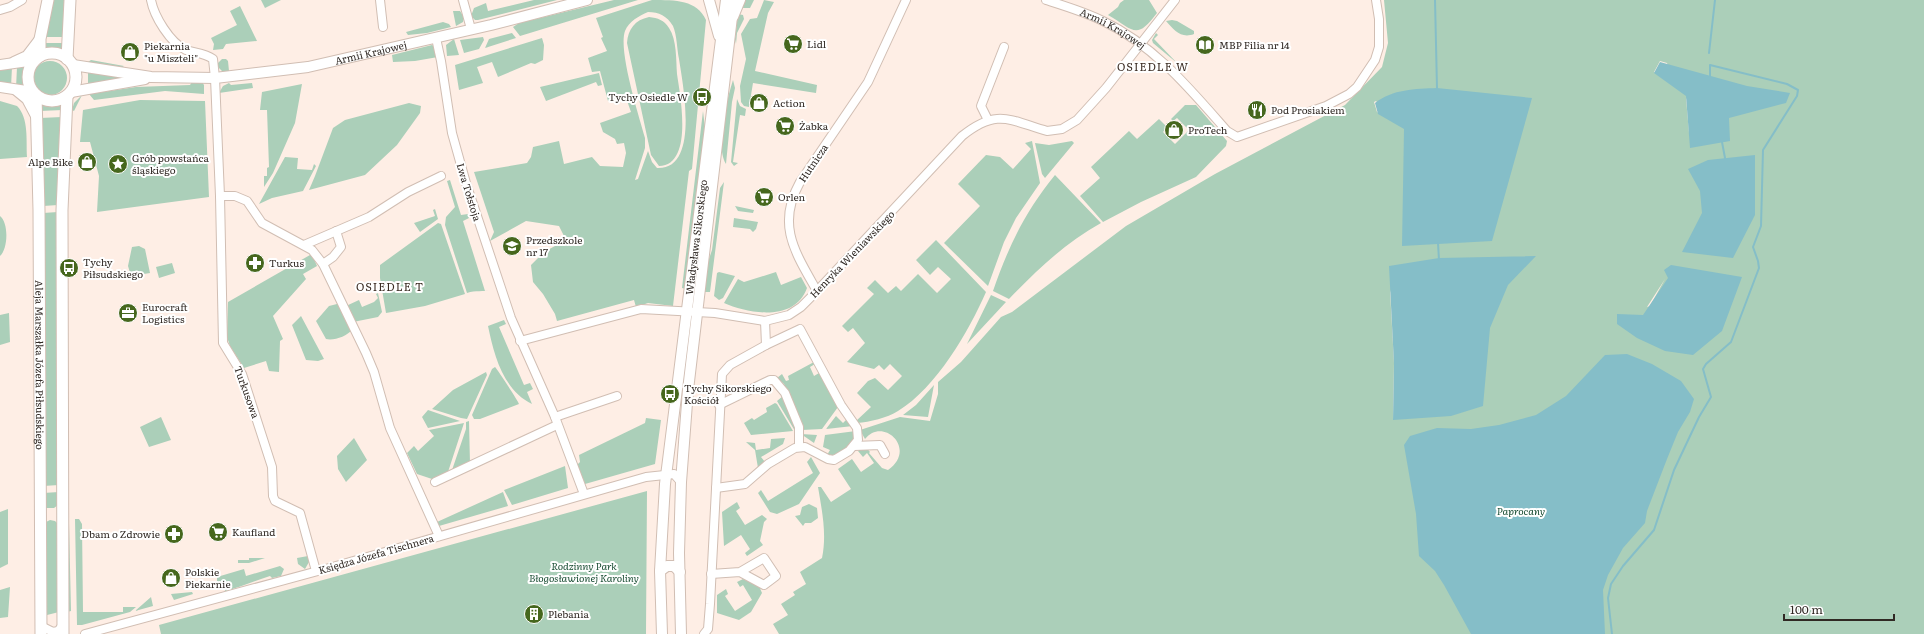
<svg xmlns="http://www.w3.org/2000/svg" width="1924" height="634" font-family="Literata,serif">
	<style>
		.green { fill: #abcfb9; fill-rule: evenodd }
		.water { fill: #85bec8 }
		.lines { fill: none; stroke-linecap: round; stroke-linejoin: round }
		.stream { stroke: #85bec8; stroke-width: 2 }
		.minor-casing { stroke: #d1beb3; stroke-width: 10 }
		.tertiary-casing { stroke: #d1beb3; stroke-width: 12 }
		.secondary-casing { stroke: #d1beb3; stroke-width: 13 }
		.minor { stroke: #fff; stroke-width: 8 }
		.tertiary { stroke: #fff; stroke-width: 10 }
		.secondary { stroke: #fff; stroke-width: 11 }
		.labels { text-anchor: middle; stroke-width: 4; stroke-linejoin: round; paint-order: stroke }
		.street-label { font-size: 10px; fill: #302924; stroke: #fff }
		.poi-label { font-size: 10px; fill: #302924; stroke: #fff; text-anchor: start }
		.park-label { font-size: 10px; font-style: italic; fill: #184c32; stroke: #fff }
		.neighbourhood-label { font-size: 11px; letter-spacing: 1px; fill: #3b2c23; stroke: #fff }
	</style>
	<rect width="100%" height="100%" fill="#feeee5"/>
	<!-- green -->
	<path class="green" d="M52 0H64L63 37H43Z
		M261 0H281L265 8Z
		M534 0H557L478 20H475L471 16 474 8 486 3 488 11Z
		M614 0H638L520 36 513 27 519 23Z
		M652 0C676 0 697 0 706 20L692 169 689 171 673 306 648 303 636 307 634 300 557 321 555 314 543 294 533 282 531 265 544 252 566 240 559 226 526 221 490 241 494 232 474 172 527 163 531 157 533 147 559 141 564 164 592 157 600 166 623 167 626 153 624 143 617 144 615 139 603 132 600 123 631 112 625 95 608 101 600 71 592 72 588 58 607 51 601 38 603 37 596 18ZM648 12C659 12 667 16 673 26 677 35 677 50 679 59 683 85 700 170 657 168L652 162 648 151 638 179 635 180 645 148V138C639 116 618 51 625 31 629 21 639 16 648 12Z
		M744 0H754L750 8H740Z
		M764 0 774 2 768 13 755 71 817 85 816 93 753 83 749 107 744 106 741 102 740 86 746 59 741 34 750 19 757 18Z
		M1124 0H1149L1157 13C1136 41 1134 30 1108 15L1118 7 1120 3Z
		M1384 0H1924V634H779L773 624 788 615 781 604 795 595 793 592 806 584 800 572 822 558C827 534 822 511 818 487H821L831 502 851 489 838 469 852 459 861 472 874 463 867 453 863 457 858 451 865 446 870 452 869 453 882 468 888 470C918 449 883 416 865 439L860 430 900 417 930 421 938 394V382L961 362 1001 317 1012 312 1126 226 1215 174 1345 105 1382 67 1388 43ZM1660 61 1667 63 1674 85 1654 72ZM1686 98 1692 104 1689 133ZM1376 101 1396 122 1377 112 1374 102ZM1665 279 1650 306 1647 307ZM1390 290 1394 300 1395 419H1393L1394 363Z
		M240 6 257 41 226 44 223 49 213 50 214 44 211 38 237 25 230 11Z
		M453 11H460L464 17 463 22 456 26Z
		M738 14 743 15 744 19 737 33 736 44 735 39Z
		M649 17C658 18 664 20 669 28 677 40 676 60 677 74 680 95 694 165 659 166L651 155 627 43C628 29 635 20 649 17Z
		M1172 20 1177 21 1194 31V34C1181 39 1174 30 1166 21Z
		M443 22 449 24 451 27 427 33 408 35 406 32Z
		M512 33 516 38 485 48 489 39Z
		M1156 33 1158 35 1154 39 1177 63 1153 43 1152 40Z
		M483 37 484 40 479 49 464 53 460 40Z
		M542 38 544 45 543 60 535 64 531 63 498 77 492 62 477 67 483 83 459 90 455 65Z
		M454 39 459 55 447 56 446 45Z
		M42 43H63L62 49 60 51H43Z
		M432 45 435 47 438 57 415 61 393 62 392 55Z
		M222 59H226L228 61 229 71 223 72 218 67V63Z
		M91 60 124 66 121 68 88 62Z
		M33 78a17 17 0 1 1 34 0a17 17 0 1 1-34 0Z
		M24 66 22 79 24 88H16L17 67Z
		M12 67 11 87 0 85V69Z
		M88 71 124 78 88 86Z
		M599 73 602 85 598 86 596 82 546 101 540 87Z
		M733 80 735 88 732 102 726 164C715 147 727 99 733 80Z
		M192 82H202L204 85V94L165 91 94 100 89 94 136 87 190 85Z
		M229 83 231 85 252 83 253 88 219 93 223 86Z
		M302 84 295 123 273 173 264 187V176H267V168L269 167 267 110H260L262 92Z
		M82 95 74 111 72 110 74 103Z
		M737 99 740 106 746 109 745 116 740 115 733 162 738 163 734 166 731 162Z
		M140 100 205 101 209 197 97 212 99 176 90 142H80L83 110Z
		M0 101 17 106C29 118 26 140 27 157L0 159Z
		M409 103 421 106 420 113 397 145 365 175 309 190 315 176 333 128 345 120Z
		M42 104 50 107 62 104 63 110 39 111Z
		M1185 105H1196L1227 141 1226 146 1196 177 1141 202 1103 222 1080 196 1100 178 1091 167 1129 131 1137 139 1159 119 1167 127 1163 132 1175 144 1189 130 1177 118 1173 121 1171 119Z
		M703 111 705 128 686 289 682 288Z
		M62 117 58 205 43 206 40 118Z
		M1032 141 1040 183 1016 218 1004 242 988 286 944 243 980 206 958 184 986 155 1000 157 1013 169 1031 149 1025 143Z
		M1072 141 1074 143 1045 178 1042 174 1035 143 1049 145Z
		M285 157 298 158 297 169 312 170 314 164 316 166 303 191 272 198 259 204Z
		M1055 175 1101 223C1065 243 1037 270 1009 299L993 291C1009 245 1025 212 1055 175Z
		M450 180 461 215 468 214 469 218 463 221 485 291 493 290C482 292 476 290 467 293L445 225 446 217 455 207 447 181Z
		M724 182 710 292H703L708 262 712 250 720 188Z
		M735 206 754 210 753 213 738 211Z
		M435 209 438 219 420 232 414 223 435 216 433 210Z
		M58 212 59 485 43 486V213Z
		M0 216C9 223 8 249 0 256Z
		M734 218 758 222 756 229 753 232 750 229 733 227Z
		M438 223 441 224 465 294 425 306 386 313 380 278V265Z
		M936 240 986 292C969 331 936 388 898 411 887 418 870 422 857 423L856 421 871 407 857 393 868 381 875 378 888 390 902 376 890 364 884 370 879 365 874 369 847 362 865 343 853 328 848 332 842 326 874 294 867 288 875 280 888 293 896 286 901 291 918 274 937 293 951 279 938 267 930 275 916 260Z
		M139 246 145 249 150 273 131 276 128 266 132 247Z
		M310 255 313 257 317 266 303 274 306 279 273 316 283 339 280 341 279 372 269 371 266 361 244 368 230 346 227 337 228 302Z
		M172 263 175 273 159 278 156 267Z
		M719 272 735 276 723 298 719 300 714 296 717 273Z
		M776 272 781 285 801 277 807 288C795 322 749 314 724 303L738 279 744 282Z
		M378 293 382 312 378 317 353 322 346 306 359 300 362 307 374 302 378 298 376 294Z
		M991 295 1006 302 967 344Z
		M337 304 341 307 352 330C347 336 334 341 326 339L316 321 329 306Z
		M9 313 10 342 0 345V315Z
		M301 316 324 359 318 361 306 360 292 325Z
		M504 320 506 324 499 327 524 385 530 383 533 389 527 392 532 404C503 390 494 355 488 326Z
		M814 362 815 364 810 367 814 376 819 373 838 407 822 429 802 430 784 384 777 378 782 374 786 381 789 380 788 376Z
		M495 367C497 369 519 402 519 404L480 419H474L472 415 492 369Z
		M486 372 487 375 467 419 461 418 432 409 453 390Z
		M934 385 928 417 903 415 916 405Z
		M783 396 796 429 795 431 777 401Z
		M775 403 777 404 793 431 751 435 744 423 752 418 754 420 767 412 766 408Z
		M428 410 460 421 428 428 422 417Z
		M836 416 843 423 848 418 853 426 826 429Z
		M161 417 171 440 149 447 140 427Z
		M646 418 661 420 655 464 585 484 577 465 580 462 579 455 645 423Z
		M469 421 470 464 451 473 466 429V422Z
		M464 423 447 475 435 480 417 474 407 453 414 446 418 451 434 436 429 430Z
		M856 431C856 442 838 458 827 455L830 450 823 447 825 435Z
		M801 434 817 435 814 443Z
		M354 438 367 460 346 482 338 469 337 456Z
		M785 438 783 444 761 457 765 462 758 468 755 450 746 442 755 443 756 450 770 448 771 439Z
		M811 457 820 473 799 504 777 514 770 512 758 493 761 490 768 501 813 473 807 462Z
		M565 466 568 488 512 505 504 490Z
		M647 491 646 634H161L159 625Z
		M59 492 58 505 54 508H46L44 503 43 493Z
		M503 492 508 506 439 526 437 522Z
		M737 502 740 508 736 511 745 525 762 515 767 519 764 522 760 541 763 545 747 556 745 553 750 549 741 535 724 546 722 512Z
		M809 504 817 508 818 518 811 523H805L803 526 795 516 800 515 802 507Z
		M8 509V564L0 568V512Z
		M75 519H79L82 524 83 612H123V607H136L130 612 82 625H77Z
		M50 520 55 521 59 525V612L47 615 46 522Z
		M69 523 71 611 67 612V526Z
		M308 556 309 562 305 569 298 564 297 558Z
		M249 558H265L249 563H238V560H249Z
		M280 566 284 569 281 576 272 578 270 576C254 581 241 587 225 591L224 586 217 588V577L244 569 246 576Z
		M743 579 759 586 762 593 751 612 739 620 717 613V595L726 589 728 594 725 596 735 611 752 600 743 585 740 587 737 582Z
		M10 587 8 617 0 618V590Z
		M192 592 193 594 174 600 171 594Z
		M151 597 153 606 135 611Z"/>
	<!-- water -->
	<path class="water" d="M1660 62 1747 86 1790 93 1786 103 1729 118 1730 141 1690 148 1686 96 1654 73Z
		M1437 88 1532 98 1492 241 1402 246 1404 129 1378 114 1375 103C1393 89 1415 89 1437 88Z
		M1755 155V215L1733 258 1682 252 1702 213 1700 191 1688 169 1708 160Z
		M1536 256 1508 285 1490 328 1483 406 1451 416 1393 420 1394 364 1389 266 1439 258Z
		M1671 265 1742 277 1722 331 1693 355 1665 351 1637 338 1617 324V314L1643 315 1668 278 1664 270Z
		M1627 354 1652 364 1681 381 1694 399 1690 412 1678 432 1667 459 1647 511 1645 523 1623 548 1608 575 1603 590 1605 634H1471L1444 585 1435 571 1419 556 1416 514 1404 445 1410 436 1437 428 1471 429 1499 425 1536 415 1566 396 1605 355Z"/>
	<g class="lines">
		<!-- stream -->
		<path class="stream" d="M1435 0 1437 88
			M1709 53 1715 0
			M1722 142 1725 158
			M1438 243 1439 260
			M1612 634 1608 598 1611 584 1623 566 1654 530 1674 470 1699 417 1711 397 1703 369 1706 364 1731 342 1759 268 1758 261 1753 247 1761 226 1763 150 1797 96 1798 90 1787 84 1710 65V76"/>
		<!-- minor casing -->
		<g class="minor-casing">
			<g id="minor">
				<path d="M151 0C154 16 170 43 186 50 195 53 205 53 213 59L215 78 220 196 223 343 242 374 272 467 273 496 275 501 300 513 316 571"/>
				<path d="M380 0 383 27"/>
				<path d="M463 0 471 29"/>
				<path id="s1" d="M1046 0C1065 6 1085 12 1103 21 1155 46 1190 89 1227 131L1237 137 1326 106 1349 94 1357 87 1375 60 1379 47V19L1376 0"/>
				<path d="M0 10 10 7 22 0"/>
				<path d="M734 17 741 0"/>
				<path d="M436 38 441 61 452 133 466 183 511 318 555 417 584 494"/>
				<path d="M988 120 981 106 1004 47"/>
				<path d="M220 196H235L247 201 262 223 312 250 323 264 366 353 374 372 390 428 439 536"/>
				<path d="M304 245 369 217 408 192 441 176"/>
				<path d="M323 264 333 257 341 247 336 231"/>
				<path d="M817 291C795 252 776 225 800 182L868 82 906 0"/>
				<path d="M520 341 641 309 715 313 765 321 789 315 801 307 817 291 962 136C997 108 1009 120 1047 131L1062 129 1077 120 1106 88 1175 0"/>
				<path d="M719 405 770 380H774L785 393 799 427V446"/>
				<path d="M555 417 617 396"/>
				<path d="M854 446 880 445 885 454"/>
				<path d="M435 482 557 425"/>
				<path d="M716 488 745 484 768 464 795 448 805 447 828 459 834 460 849 451 858 440 857 428 841 405 800 329 766 345"/>
				<path d="M711 574 740 572 764 585 776 576 764 558 740 572"/>
				<path d="M45 628 53 632 58 631 63 625"/>
				<path d="M85 634 329 568 646 477 674 474 681 482"/>
				<path d="M704 634 708 629 710 604 722 374 730 365 766 345 765 321"/>
			</g>
		</g>
		<!-- tertiary casing -->
		<g class="tertiary-casing">
			<g id="tertiary">
				<path d="M709 0 719 36"/>
				<path d="M14 62 27 56 40 39"/>
				<path d="M0 65 35 60"/>
				<path id="s2" d="M73 65 151 77 215 78 308 67 491 25 587 0"/>
				<path d="M0 87 33 92"/>
				<path d="M16 90 27 99 36 116"/>
				<path d="M71 92 145 79"/>
				<path d="M660 571 667 566H674L680 572"/>
				<path id="s3" d="M662 634 660 571 665 484 726 0"/>
				<path d="M681 634 679 553 681 482 688 390 734 0"/>
			</g>
		</g>
		<!-- secondary casing -->
		<g class="secondary-casing">
			<g id="secondary">
				<circle cx="52" cy="77" r="24"/>
				<path d="M40 56V39L48 0"/>
				<path d="M67 59 70 0"/>
				<path id="s4" d="M36 95 39 210 41 634"/>
				<path d="M63 634 62 210 67 96"/>
			</g>
		</g>
		<!-- minor -->
		<use href="#minor" class="minor"/>
		<!-- tertiary -->
		<use href="#tertiary" class="tertiary"/>
		<!-- secondary -->
		<use href="#secondary" class="secondary"/>
	</g>
	<!-- icons -->
	<defs>
		<g id="supermarket-disc" transform="scale(1)"><circle r="9.5" fill="#46671d" stroke="#fff"/><path d="M-6-5.5h2.5l.6 2H6L4.5 2H-2.5L-4.4-4H-6ZM-1.5 3.2a1.3 1.3 0 1 0 .1 0ZM3 3.2a1.3 1.3 0 1 0 .1 0Z" fill="#fff"/></g>
		<g id="library-disc" transform="scale(1)"><circle r="9.5" fill="#46671d" stroke="#fff"/><path d="M-6-4Q-3-5.5-.7-3.5V5Q-3 3-6 4ZM6-4Q3-5.5 .7-3.5V5Q3 3 6 4Z" fill="#fff"/></g>
		<g id="shop-disc" transform="scale(1)"><circle r="9.5" fill="#46671d" stroke="#fff"/><path d="M-5-2.5h2.3a2.7 3.5 0 0 1 5.4 0H5L5.5 6h-11ZM-1.5-2.5h3a1.5 2.3 0 0 0-3 0Z" fill="#fff"/></g>
		<g id="bus-disc" transform="scale(1)"><circle r="9.5" fill="#46671d" stroke="#fff"/><path d="M-5-6H5V4H4V6H2V4H-2V6H-4V4H-5ZM-3.5-4V0h7V-4ZM-3.5 1.2v1.5H-2V1.2ZM2 1.2v1.5H3.5V1.2Z" fill="#fff"/></g>
		<g id="restaurant-disc" transform="scale(1)"><circle r="9.5" fill="#46671d" stroke="#fff"/><path d="M-5-6h1v4h1v-4h1v4h1v-4h1v5L-1.5 .5V6h-2V.5L-5-1ZM5-6V6H3V1.5H1.5Q1.5-4 5-6Z" fill="#fff"/></g>
		<g id="sight-disc" transform="scale(1)"><circle r="9.5" fill="#46671d" stroke="#fff"/><path d="M0-6L1.8-2.2L6-1.7L2.9 1.2L3.7 5.4L0 3.3L-3.7 5.4L-2.9 1.2L-6-1.7L-1.8-2.2Z" fill="#fff"/></g>
		<g id="school-disc" transform="scale(1)"><circle r="9.5" fill="#46671d" stroke="#fff"/><path d="M0-5L7-2L0 1L-7-2ZM-4 1L0 2.5L4 1V4Q0 6-4 4Z" fill="#fff"/></g>
		<g id="pharmacy-disc" transform="scale(1)"><circle r="9.5" fill="#46671d" stroke="#fff"/><path d="M-2-6h4v4h4v4h-4v4h-4v-4h-4v-4h4Z" fill="#fff"/></g>
		<g id="office-disc" transform="scale(1)"><circle r="9.5" fill="#46671d" stroke="#fff"/><path d="M-6-3h4V-5.5h4V-3h4V5H-6ZM-1-4.5V-3h2v-1.5ZM-6 0V1H6V0Z" fill="#fff"/></g>
		<g id="building-disc" transform="scale(1)"><circle r="9.5" fill="#46671d" stroke="#fff"/><path d="M-4-6H4V6H1V3H-1V6H-4ZM-2.5-4.3h1.7v1.8h-1.7ZM.8-4.3h1.7v1.8H.8ZM-2.5-1h1.7V.8h-1.7ZM.8-1h1.7V.8H.8Z" fill="#fff"/></g>
	</defs>
	<g fill-rule="evenodd">
		<use href="#supermarket-disc" x="793" y="44"/>
		<use href="#library-disc" x="1205" y="45"/>
		<use href="#shop-disc" x="130" y="52"/>
		<use href="#bus-disc" x="702" y="97"/>
		<use href="#shop-disc" x="759" y="103"/>
		<use href="#restaurant-disc" x="1257" y="110"/>
		<use href="#supermarket-disc" x="785" y="126"/>
		<use href="#shop-disc" x="1174" y="130"/>
		<use href="#shop-disc" x="87" y="162"/>
		<use href="#sight-disc" x="118" y="164"/>
		<use href="#supermarket-disc" x="764" y="197"/>
		<use href="#school-disc" x="512" y="246"/>
		<use href="#pharmacy-disc" x="255" y="263"/>
		<use href="#bus-disc" x="69" y="268"/>
		<use href="#office-disc" x="128" y="313"/>
		<use href="#bus-disc" x="670" y="394"/>
		<use href="#supermarket-disc" x="218" y="532"/>
		<use href="#pharmacy-disc" x="174" y="534"/>
		<use href="#shop-disc" x="171" y="578"/>
		<use href="#building-disc" x="534" y="614"/>
	</g>
	<g class="labels">
		<!-- street labels -->
		<g class="street-label">
			<text dy="4" stroke="none"><textPath href="#s1" startOffset="73">Armii Krajowej</textPath></text>
			<text dy="4" stroke="none"><textPath href="#s2" startOffset="301">Armii Krajowej</textPath></text>
			<text transform="translate(813 163) rotate(-56)" y="4">Hutnicza</text>
			<text transform="translate(469 192) rotate(73)" y="4">Lwa Tołstoja</text>
			<text dy="4" stroke="none"><textPath href="#s3" startOffset="399">Władysława Sikorskiego</textPath></text>
			<text transform="translate(852 254) rotate(-46)" y="4">Henryka Wieniawskiego</text>
			<text dy="4" stroke="none"><textPath href="#s4" startOffset="270">Aleja Marszałka Józefa Piłsudskiego</textPath></text>
			<text transform="translate(247 392) rotate(70)" y="4">Turkusowa</text>
			<text transform="translate(376 554) rotate(-16)" y="4">Księdza Józefa Tischnera</text>
		</g>
		<!-- poi labels -->
		<g class="poi-label">
			<text x="807" y="48">Lidl</text>
			<text x="1219" y="49">MBP Filia nr 14</text>
			<text x="144" y="50">Piekarnia<tspan x="144" dy="12">"u Miszteli"</tspan></text>
			<text x="688" y="101" text-anchor="end">Tychy Osiedle W</text>
			<text x="773" y="107">Action</text>
			<text x="1271" y="114">Pod Prosiakiem</text>
			<text x="799" y="130">Żabka</text>
			<text x="1188" y="134">ProTech</text>
			<text x="132" y="162">Grób powstańca<tspan x="132" dy="12">śląskiego</tspan></text>
			<text x="73" y="166" text-anchor="end">Alpe Bike</text>
			<text x="778" y="201">Orlen</text>
			<text x="526" y="244">Przedszkole<tspan x="526" dy="12">nr 17</tspan></text>
			<text x="83" y="266">Tychy<tspan x="83" dy="12">Piłsudskiego</tspan></text>
			<text x="269" y="267">Turkus</text>
			<text x="142" y="311">Eurocraft<tspan x="142" dy="12">Logistics</tspan></text>
			<text x="684" y="392">Tychy Sikorskiego<tspan x="684" dy="12">Kościół</tspan></text>
			<text x="232" y="536">Kaufland</text>
			<text x="160" y="538" text-anchor="end">Dbam o Zdrowie</text>
			<text x="185" y="576">Polskie<tspan x="185" dy="12">Piekarnie</tspan></text>
			<text x="548" y="618">Plebania</text>
		</g>
		<!-- park labels -->
		<g class="park-label">
			<text x="1521" y="515">Paprocany</text>
			<text x="584" y="570">Rodzinny Park<tspan x="584" dy="12">Błogosławionej Karoliny</tspan></text>
		</g>
		<!-- neighbourhood labels -->
		<g class="neighbourhood-label">
			<text x="1153" y="71">OSIEDLE W</text>
			<text x="390" y="291">OSIEDLE T</text>
		</g>
	</g>
	<!-- scale -->
	<path d="M1784 614v6h110v-6" fill="none" stroke="#302924" stroke-width="2"/>
	<text x="1790" y="614" font-size="12" fill="#302924" stroke="#ffffff" stroke-width="3" paint-order="stroke">100 m</text>
</svg>
